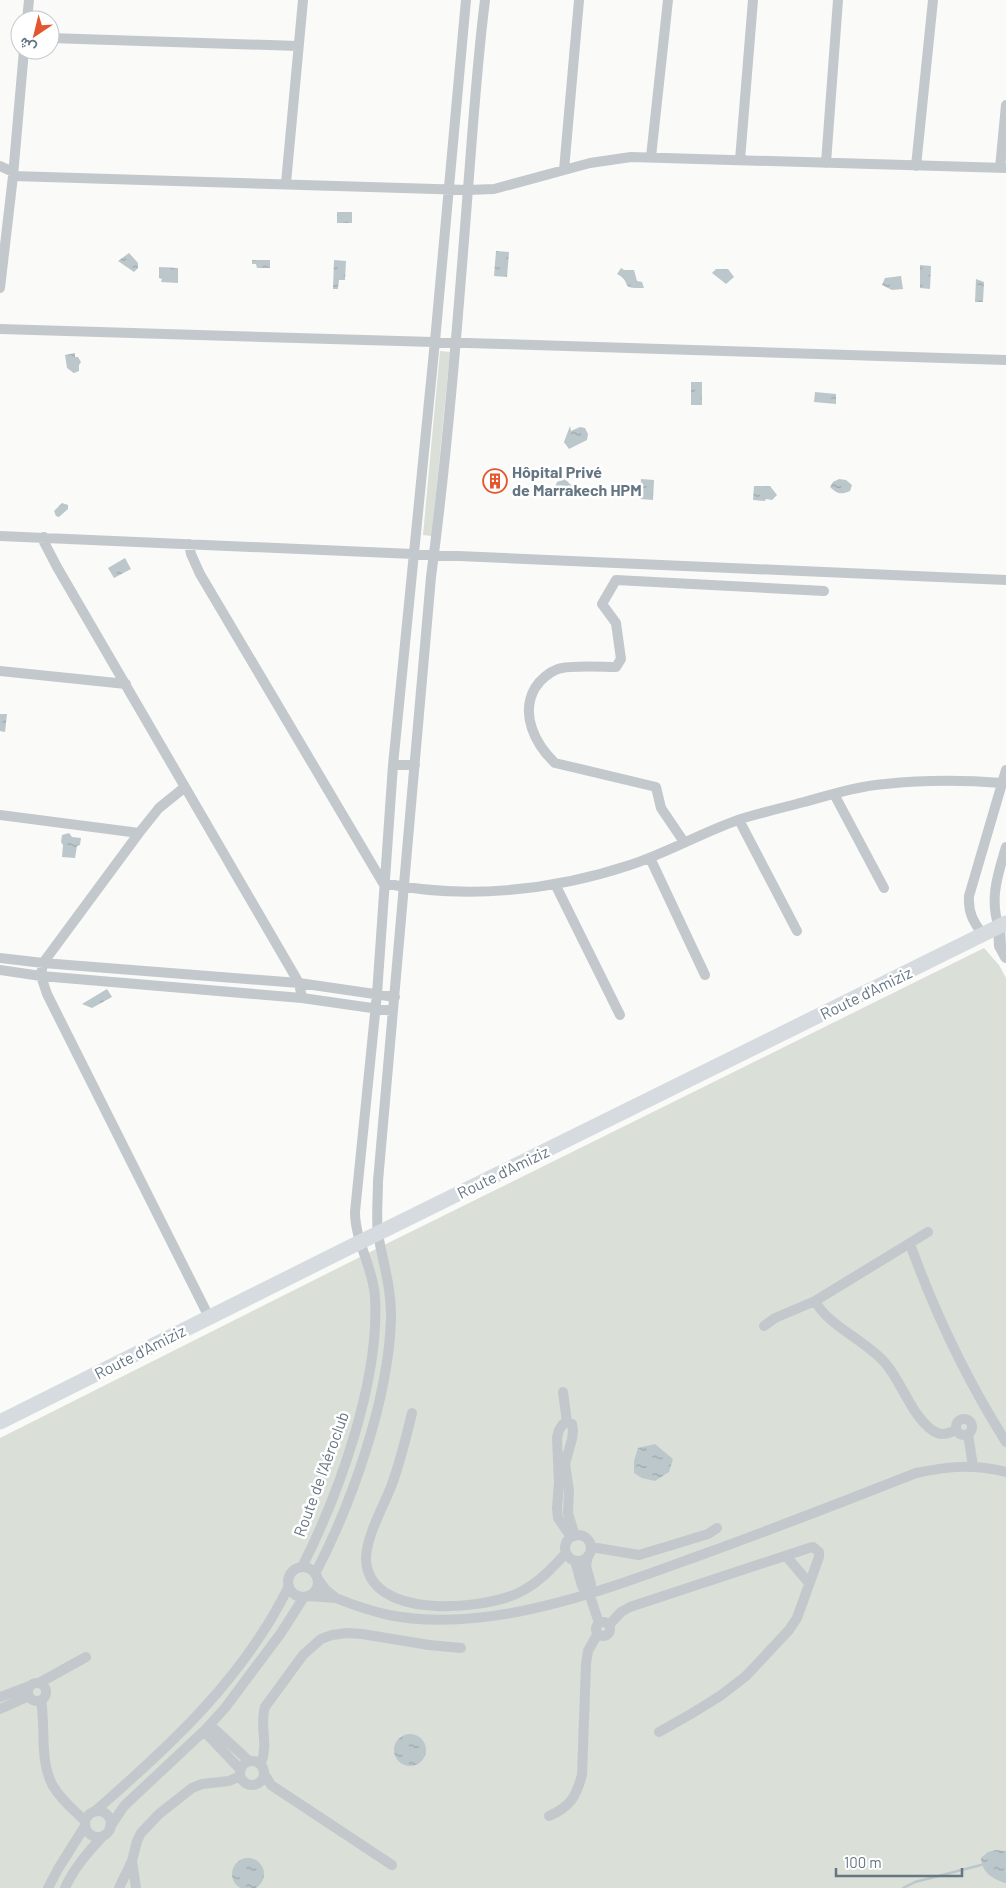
<svg xmlns="http://www.w3.org/2000/svg" width="1006" height="1888" font-family="Barlow,Vazirmatn,sans-serif">
	<style>
		.green { fill: #dadfd7 }
		.water { fill: url(#water-ripples) }
		.lines { fill: none; stroke-linecap: round; stroke-linejoin: round }
		.stream { stroke: #bbc7cb; stroke-width: 2.5 }
		.minor { stroke: #c3c8cc; stroke-width: 10 }
		.tertiary { stroke: #c3c8cc; stroke-width: 12 }
		.primary { stroke: #d6dbdf; stroke-width: 15 }
		.labels { text-anchor: middle; stroke-width: 5; stroke-linejoin: round; paint-order: stroke }
		.poi-label { font-size: 16px; font-weight: bold; fill: #657683; stroke: #fff; text-anchor: start }
		.street-label { font-size: 16px; fill: #657683; stroke: #fff }
	</style>
	<defs>
		<pattern id="water-ripples" width="26" height="14" patternUnits="userSpaceOnUse" patternTransform="scale(1.25)"><rect width="26" height="14" fill="#bbc7cb"/><path d="M2 4q2-2 4 0t4 0M15 11q2-2 4 0t4 0" fill="none" stroke="#9ca6aa"/></pattern>
	</defs>
	<rect width="100%" height="100%" fill="#fafaf8"/>
	<!-- green -->
	<path class="green" d="M440 351 450 352 432 536 423 535Z
		M984 948 999 965 1006 978V1888H0V1438L374 1250Z"/>
	<!-- water -->
	<path class="water" d="M337 212H352V223H337Z
		M496 251 509 252 507 277 494 276Z
		M129 253 138 263V268L134 272 118 261Z
		M252 260H270V268H257L256 264H252Z
		M334 260 346 261 345 280H339L338 289H333Z
		M920 265 931 266 930 289 920 288Z
		M159 267 178 268V283L161 282 162 279 159 278Z
		M621 268 624 270H634L637 281 642 282 644 288C617 289 634 283 617 274Z
		M716 269H728L734 277 726 284 712 273Z
		M901 276 903 289 892 290 882 285 885 278Z
		M976 279 984 282 983 302H975Z
		M75 353V357H78L81 362 79 365V371L74 373 67 368 65 355Z
		M691 382H702V405H691Z
		M815 392 836 394V404L814 402Z
		M570 426 571 431 580 427 585 428 588 434 587 440 569 449 564 442Z
		M565 479 572 486 566 491 556 495 554 490 557 482Z
		M641 479 654 480 653 500 640 499Z
		M839 479 846 480 852 485 850 491C841 495 837 494 830 487L833 482Z
		M754 486H770L777 495 772 500 766 499 765 501 753 500Z
		M62 503 68 505V509L59 517 56 516 54 511Z
		M125 558 131 569 114 578 108 568Z
		M0 714H7L5 732 0 731Z
		M69 833 72 837 81 838 80 845 77 846 75 858 62 857 63 845 61 842 62 835Z
		M107 989 112 997 92 1008 82 1004Z
		M655 1444 673 1459 669 1472 655 1481 642 1478 634 1473V1461L638 1448Z
		M394 1750a16 16 0 1 1 32 0a16 16 0 1 1-32 0Z
		M996 1850 1006 1851V1883C994 1880 981 1872 981 1858L988 1852Z
		M232 1874a16 16 0 1 1 32 0a16 16 0 1 1-32 0Z"/>
	<g class="lines">
		<!-- stream -->
		<path class="stream" d="M903 1888 915 1882 981 1865"/>
		<!-- minor -->
		<path class="minor" d="M27 20 29 0
			M50 38 298 46
			M651 157 668 0
			M740 160 753 0
			M826 163 838 0
			M0 166 13 172
			M916 166 933 0
			M1000 168 1006 105
			M564 170 579 0
			M13 176 468 190 494 189 590 163 631 157 1006 168
			M286 183 303 0
			M0 288 13 176 24 50
			M0 329C335 338 671 350 1006 360
			M0 536 1006 580
			M44 537V542L57 567 299 983 302 998
			M189 544 191 554 200 574 383 883C464 900 552 891 630 865 667 853 701 833 738 820 759 813 782 808 804 802 830 795 858 786 885 784 923 780 964 780 1002 783
			M0 671 126 684
			M393 765H415
			M185 787 159 808 139 833 43 963 41 976 47 994 209 1317
			M834 794 884 888
			M0 815 139 833
			M739 820 797 931
			M684 842 661 808 656 787 555 763C535 744 520 714 535 688 540 680 549 672 558 669 571 665 601 667 616 667L621 659 616 623 602 604 616 580 824 591
			M650 858 705 975
			M555 884 620 1015
			M999 927C989 899 998 874 1006 847
			M983 935C973 921 968 913 969 896L1006 770
			M0 958 43 963 299 983 395 997
			M0 970 41 976 302 998 393 1011
			M910 1244C936 1316 965 1377 1006 1442
			M815 1301C829 1327 866 1340 886 1364 902 1383 912 1416 932 1430 941 1437 948 1433 957 1430
			M764 1326 775 1318 815 1301 928 1232
			M563 1392 567 1422
			M412 1413C406 1438 400 1463 391 1487 383 1507 366 1537 366 1559 368 1620 479 1610 516 1594 537 1585 551 1569 566 1553
			M956 1427a8 8 0 1 1 16 0a8 8 0 1 1-16 0Z
			M968 1434 973 1466
			M565 1548a13 13 0 1 1 26 0a13 13 0 1 1-26 0Z
			M571 1537 558 1518 557 1508 559 1483 557 1438 559 1430 563 1424 567 1422 572 1424 573 1431 572 1439 565 1464 569 1491 568 1513 575 1536
			M591 1547 639 1555 708 1534 717 1528
			M588 1556 586 1566 591 1584 590 1596 599 1623
			M786 1556 809 1583
			M575 1561 582 1586 590 1596
			M302 1567C339 1494 380 1380 375 1297 373 1267 355 1241 355 1212L377 994 393 765 435 341 466 0
			M288 1582a15 15 0 1 1 30 0a15 15 0 1 1-30 0Z
			M315 1574C352 1503 388 1401 391 1320 392 1290 383 1263 378 1234 376 1217 378 1198 378 1181L431 577C448 448 458 318 468 189 473 126 477 63 485 0
			M309 1596 336 1598 325 1589 317 1578
			M336 1598C353 1605 371 1611 389 1615 490 1635 607 1589 701 1555 773 1529 845 1501 916 1473 950 1466 973 1464 1006 1472
			M596 1629a7 7 0 1 1 14 0a7 7 0 1 1-14 0Z
			M609 1625 621 1612 630 1607 809 1548 813 1547 819 1552V1557L797 1618 789 1630 746 1676 720 1696 691 1714 659 1732
			M28 1692a9 9 0 1 1 18 0a9 9 0 1 1-18 0Z
			M39 1683 86 1657
			M0 1697 30 1686
			M41 1700C46 1728 39 1761 53 1786 61 1800 74 1810 85 1821
			M0 1709 29 1696
			M210 1725 249 1761
			M204 1731 240 1769
			M240 1773a12 12 0 1 1 24 0a12 12 0 1 1-24 0Z
			M261 1763C269 1744 259 1726 265 1707L303 1655 321 1639 332 1635 347 1633 362 1634 429 1645 461 1648
			M265 1775 271 1785 392 1865
			M85 1824a13 13 0 1 1 26 0a13 13 0 1 1-26 0Z
			M94 1812C170 1746 244 1678 289 1586
			M549 1816C570 1807 576 1797 582 1775L586 1664 588 1651 598 1633
			M110 1827 124 1806 204 1731 225 1708 281 1633 304 1597
			M132 1861 136 1888
			M48 1888 58 1869 85 1826
			M65 1888C74 1868 88 1852 103 1836
			M119 1888 132 1861 137 1841 141 1833 159 1814 192 1788 202 1784 229 1781 240 1776"/>
		<!-- tertiary -->
		<path class="tertiary" d="M999 927 1000 946 1006 957"/>
		<!-- primary -->
		<path class="primary" d="M0 1422 340 1252 1006 923"/>
	</g>
	<!-- icons -->
	<defs>
		<g id="building-ring" transform="scale(1.25)"><circle r="9.5" fill="#fff" stroke="#e4572e" stroke-width="1.5"/><path d="M-4-6H4V6H1V3H-1V6H-4ZM-2.5-4.3h1.7v1.8h-1.7ZM.8-4.3h1.7v1.8H.8ZM-2.5-1h1.7V.8h-1.7ZM.8-1h1.7V.8H.8Z" fill="#e4572e"/></g>
	</defs>
	<g fill-rule="evenodd">
		<use href="#building-ring" x="495" y="481"/>
	</g>
	<g class="labels">
		<!-- poi labels -->
		<g class="poi-label">
			<text x="512" y="478">Hôpital Privé<tspan x="512" dy="18">de Marrakech HPM</tspan></text>
		</g>
		<!-- street labels -->
		<g class="street-label">
			<text transform="translate(866 993) rotate(-26)" y="6">Route d'Amiziz</text>
			<text transform="translate(503 1172) rotate(-26)" y="6">Route d'Amiziz</text>
			<text transform="translate(140 1352) rotate(-27)" y="6">Route d'Amiziz</text>
			<text transform="translate(321 1474) rotate(-70)" y="6">Route de l’Aéroclub</text>
		</g>
	</g>
	<!-- north arrow -->
	<g transform="translate(35 35) rotate(215)"><circle r="24" fill="#ffffff" stroke="#c1c8cd"/>
	<path d="M0-4L9 19L0 12L-9 19Z" fill="#e4572e"/>
	<text y="-8" font-size="14" font-weight="bold" text-anchor="middle" fill="#657683">ش</text>
	</g>
	<!-- scale -->
	<path d="M836 1868v8h126v-8" fill="none" stroke="#657683" stroke-width="2.5"/>
	<text x="844" y="1868" font-size="15" fill="#657683" stroke="#ffffff" stroke-width="4" paint-order="stroke">100 m</text>
</svg>
